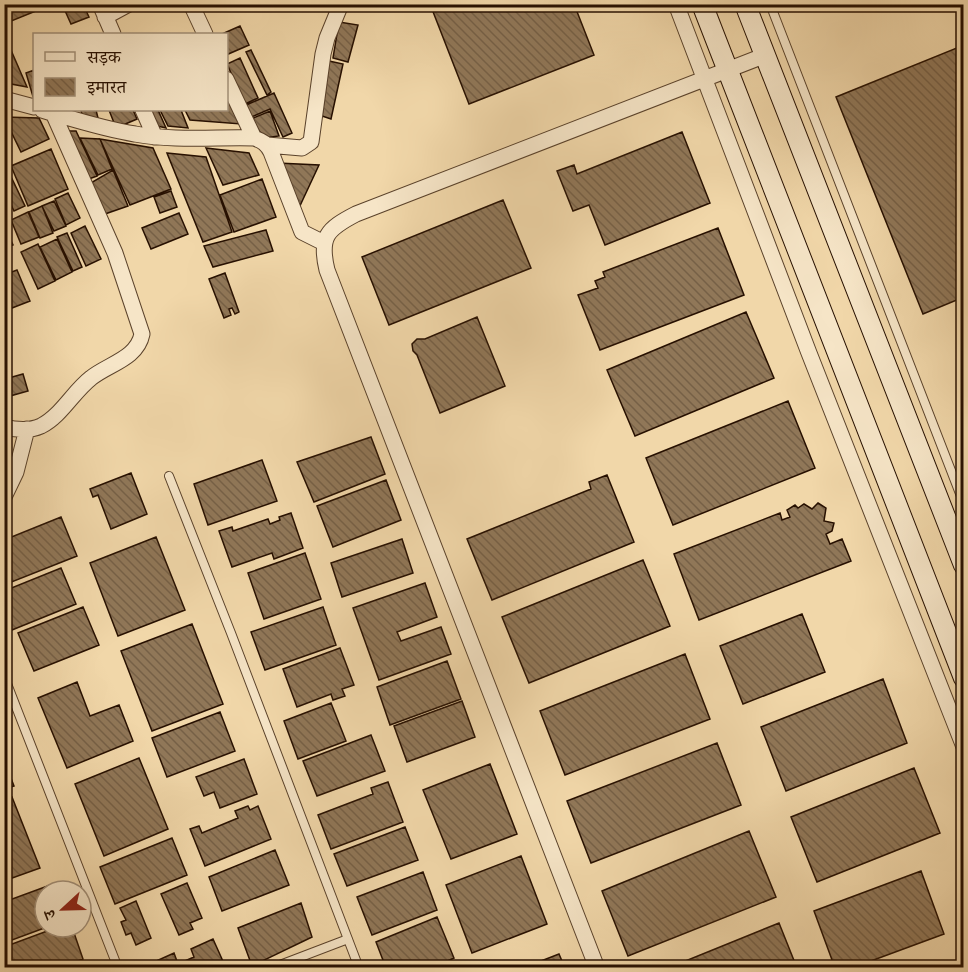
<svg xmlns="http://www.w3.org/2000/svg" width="968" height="972" font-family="'Old Standard TT','Noto Serif Devanagari',serif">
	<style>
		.building { fill: url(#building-back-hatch); stroke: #271001; stroke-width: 1.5 }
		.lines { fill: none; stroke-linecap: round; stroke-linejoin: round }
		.lane-casing { stroke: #5a422b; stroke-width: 10 }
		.street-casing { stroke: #5a422b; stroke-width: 17 }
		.secondary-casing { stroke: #271001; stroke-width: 22 }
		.lane { stroke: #f6e5c7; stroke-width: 8 }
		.street { stroke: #f6e5c7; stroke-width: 15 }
		.secondary { stroke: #f6e5c7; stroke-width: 20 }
	</style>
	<defs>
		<pattern id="building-back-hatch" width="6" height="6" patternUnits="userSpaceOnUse" patternTransform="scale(1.5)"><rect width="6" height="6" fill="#907758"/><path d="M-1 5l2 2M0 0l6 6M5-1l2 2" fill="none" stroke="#766046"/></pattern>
	</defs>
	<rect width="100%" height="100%" fill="#f1d7a9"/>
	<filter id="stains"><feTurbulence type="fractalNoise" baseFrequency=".00333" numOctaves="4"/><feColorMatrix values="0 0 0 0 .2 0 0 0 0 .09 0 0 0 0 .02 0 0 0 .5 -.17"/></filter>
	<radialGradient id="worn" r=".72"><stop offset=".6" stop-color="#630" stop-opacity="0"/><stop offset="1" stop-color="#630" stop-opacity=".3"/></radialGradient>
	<!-- building -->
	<path class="building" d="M4 4H47L48 6 4 24Z
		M62 4H83L89 17 71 24Z
		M430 4H574L594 55 469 104Z
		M339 22 358 25 348 62 333 58Z
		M240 26 249 45 226 55V34H222Z
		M4 34 27 87 6 83Z
		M964 45V297L923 314 836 97Z
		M251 50 271 92 267 95 246 52Z
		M240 58 258 98 245 104 227 64Z
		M329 61 343 64 331 119 322 116Z
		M34 70V100L26 73Z
		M226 90 241 124 190 120 185 110H226Z
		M274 93 292 133 283 137 270 109 249 118 244 106Z
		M81 110H96L99 122 83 121Z
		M109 110H133L137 119 116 128Z
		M147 110H158L166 128 153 125Z
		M160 110H181L188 128 168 126Z
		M270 111 279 136 264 138 251 119Z
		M4 117 39 118 49 139 21 152Z
		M65 131H76L97 176 86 180Z
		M682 132 710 203 605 245 589 205 573 211 557 171 574 165 577 174Z
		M80 138 100 139 112 169 98 175Z
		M100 139 153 148 171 189 130 205Z
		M206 148 249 153 259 175 223 185Z
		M51 149 68 189 28 206 11 166Z
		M167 153 206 157 232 232 203 242Z
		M4 162 25 206 14 211 4 190Z
		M277 163 319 165 298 210Z
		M113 170 128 206 102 215 89 184Z
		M262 179 276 217 234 232 220 195Z
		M171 191 177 207 160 213 154 197Z
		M68 193 80 218 66 225 55 199Z
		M503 200 531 268 389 325 362 257Z
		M54 201 66 226 54 231 42 206Z
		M42 206 53 233 40 238 29 212Z
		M28 212 39 237 21 244 11 220Z
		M179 213 188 234 151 249 142 228Z
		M4 226 13 245 4 249Z
		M85 226 101 259 86 266 71 233Z
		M718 228 744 295 600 350 578 295 598 288 595 281 605 277 603 272Z
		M266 230 273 251 213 267 204 246Z
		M67 233 82 267 73 271 57 237Z
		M57 239 72 272 56 280 40 247Z
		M38 244 55 281 38 289 21 252Z
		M17 270 30 301 12 308 9 302 4 304V275Z
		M225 273 239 312 235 314 232 308 229 309 231 315 224 318 209 279Z
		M746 312 774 378 635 436 607 370Z
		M477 317 505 386 440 413 417 355 413 351 412 344 417 339H425Z
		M23 374 28 391 10 396 5 379Z
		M788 401 815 468 673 525 646 458Z
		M371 437 385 474 314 502 297 462Z
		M262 460 277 501 208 525 194 484Z
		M131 473 147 514 111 529 98 495 93 497 90 489Z
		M607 475 634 542 492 600 467 539 591 489 589 482Z
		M386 480 401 520 333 547 317 506Z
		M818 503 826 508 824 521 834 523 832 531 826 534 830 544 842 539 851 561 699 620 674 554 780 513 782 520 790 517 787 510 795 505 798 508 804 504 812 509Z
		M291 513 303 548 274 559 272 553 232 567 219 531 232 527 233 531 268 519 270 524 280 520 279 517Z
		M61 517 77 556 4 585V540Z
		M156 537 185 610 118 636 90 563Z
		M402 539 413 573 342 597 331 563Z
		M305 553 321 599 264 619 248 573Z
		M643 560 670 626 529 683 502 617Z
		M61 568 76 604 12 630 4 611V591Z
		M425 583 437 617 397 632 401 641 441 627 451 654 379 680 353 608Z
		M83 607 99 645 34 671 18 633Z
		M323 607 336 645 265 670 251 632Z
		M802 614 825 672 743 704 720 646Z
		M192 624 223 704 152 731 121 651Z
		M340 648 354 685 342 689 345 696 333 700 331 694 297 707 283 669Z
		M685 654 710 719 565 775 540 711Z
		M447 661 461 699 390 725 377 687Z
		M883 679 907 743 786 791 761 727Z
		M77 682 90 716 119 705 133 741 67 768 38 698Z
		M462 701 475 737 407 762 394 726Z
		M331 703 346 741 298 759 284 721Z
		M220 712 235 751 167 777 152 738Z
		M371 735 385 771 317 796 303 761Z
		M717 743 741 805 591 863 567 801Z
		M139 758 168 829 104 856 75 784Z
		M244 759 257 794 220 808 214 792 204 796 196 777Z
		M4 760 14 786 4 789Z
		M490 764 517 834 451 859 423 790Z
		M914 768 940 833 817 882 791 817Z
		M388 782 403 822 331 849 318 815 373 794 371 788Z
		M12 797 40 868 4 881V800Z
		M248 806 250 810 258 806 271 839 205 866 190 829 199 826 202 833 238 818 235 811Z
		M405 827 418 860 347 886 334 854Z
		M749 831 776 897 628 956 602 891Z
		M172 838 187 875 115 904 100 867Z
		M275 850 289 885 222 911 209 877Z
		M521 856 547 924 472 953 446 885Z
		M921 871 944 934 852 968H835L814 911Z
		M423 872 437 910 372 935 357 897Z
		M187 883 202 918 190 923 193 929 179 935 161 894Z
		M53 884 55 891H45V927H47L4 943V902Z
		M136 901 151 938 136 945 131 933 126 935 121 922 126 920 120 908Z
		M301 903 312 937 252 966 238 928Z
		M437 917 454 958 432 968H386L376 942Z
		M779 923 797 968H673V966Z
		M58 927H72L83 959 59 968H4V947Z
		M213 939 226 968 143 967 174 953 178 964 194 957 191 949Z
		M559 954 565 968H523Z"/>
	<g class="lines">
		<!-- lane casing -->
		<g class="lane-casing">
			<path id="lane" d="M770 4 964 504
				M169 476 231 633 359 968
				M4 676 118 968
				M272 968 348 939"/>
		</g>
		<!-- street casing -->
		<g class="street-casing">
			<path id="street" d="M100 4 113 34
				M191 4 205 34
				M676 4 809 353 964 747
				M105 17 129 4
				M226 79 254 138
				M4 99 34 107
				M42 110C73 119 103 129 135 134 173 141 216 137 254 138 263 141 267 144 271 152L302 232 324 243
				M143 110 155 137
				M267 145 302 148 311 142 323 54 327 38 341 4
				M4 427C16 430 30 431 41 426 61 416 73 392 91 378 108 364 137 359 142 334L115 253 53 113
				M4 497 16 472 27 429
				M597 968 327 270C319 237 327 229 356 214L766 55"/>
		</g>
		<!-- secondary casing -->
		<g class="secondary-casing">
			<path id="secondary" d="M702 4 964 678
				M745 4 964 565"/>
		</g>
		<!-- lane -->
		<use href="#lane" class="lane"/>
		<!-- street -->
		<use href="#street" class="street"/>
		<!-- secondary -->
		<use href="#secondary" class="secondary"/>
	</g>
	<!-- margin -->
	<rect width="968" height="972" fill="none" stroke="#f1d7a9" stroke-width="24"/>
	<rect x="6" y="6" width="956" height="960" fill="none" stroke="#271001" stroke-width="3"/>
	<rect x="12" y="12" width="944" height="948" fill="none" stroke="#271001" stroke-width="1.5"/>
	<!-- legend -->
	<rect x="33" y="33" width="195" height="78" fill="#f6e5c7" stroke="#a39078" stroke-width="1.5"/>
	<rect x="45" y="52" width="30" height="9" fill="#f6e5c7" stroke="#a39078" stroke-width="1.5"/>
	<text x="87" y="63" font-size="18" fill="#271001">सड़क</text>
	<rect x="45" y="78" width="30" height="18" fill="url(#building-back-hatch)" stroke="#a39078" stroke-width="1.5"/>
	<text x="87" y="93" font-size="18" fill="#271001">इमारत</text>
	<!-- north arrow -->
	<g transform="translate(63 909) rotate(248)"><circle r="28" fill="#f6e5c7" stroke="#a39078" stroke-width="1.5"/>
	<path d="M0-4.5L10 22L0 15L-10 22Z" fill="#8f2418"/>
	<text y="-9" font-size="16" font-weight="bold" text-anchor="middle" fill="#271001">उ</text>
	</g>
	<rect width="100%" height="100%" filter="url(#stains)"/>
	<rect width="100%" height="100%" fill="url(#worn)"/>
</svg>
